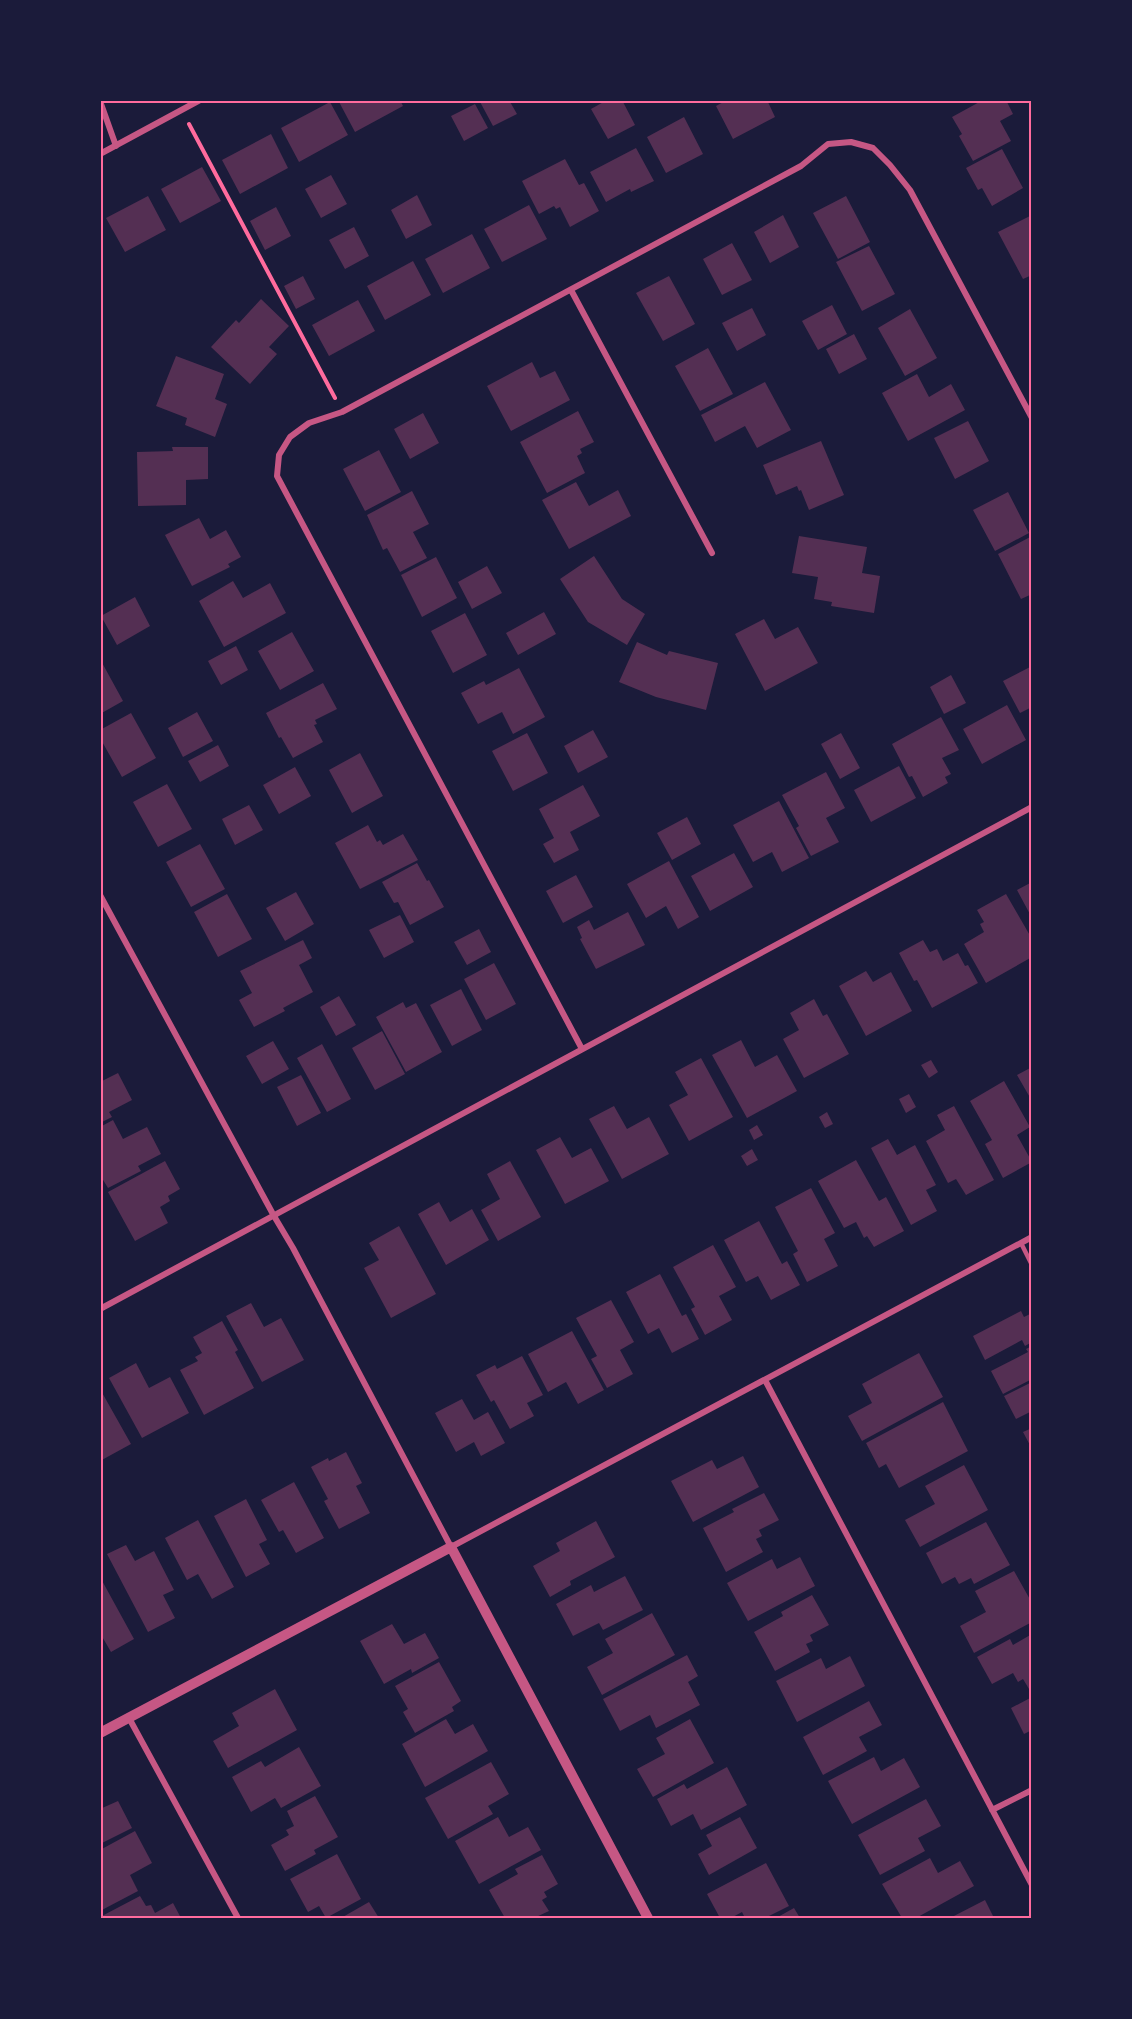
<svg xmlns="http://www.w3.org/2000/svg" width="1132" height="2019" font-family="'Asap Condensed',sans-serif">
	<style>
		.building { fill: #542f53 }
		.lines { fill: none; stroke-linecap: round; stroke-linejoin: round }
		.path { stroke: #ff6b9d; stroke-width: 4 }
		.service { stroke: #c65784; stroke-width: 4.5 }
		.minor { stroke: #c65784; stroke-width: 6 }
		.tertiary { stroke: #c65784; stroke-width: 10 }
		.neatline { fill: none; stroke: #ff6b9d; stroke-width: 2 }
	</style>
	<rect width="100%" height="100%" fill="#1b1b3a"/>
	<!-- building -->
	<path class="building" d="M338 100H400L403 106 355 132Z
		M479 100H509L517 114 493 126Z
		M607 100H622L635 125 608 139 591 109Z
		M727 100H767L775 117 733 139 716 106Z
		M983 100H1006L1013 114 1000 121 1011 141 973 161 959 136 962 134 952 117Z
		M330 102 348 135 299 162 281 128Z
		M475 104 488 128 464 141 451 116Z
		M684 117 703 154 666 173 647 137Z
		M271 134 288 168 240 194 222 160Z
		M636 148 654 181 631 192 630 189 606 202 590 172Z
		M1002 149 1023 188 992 206 982 188 978 190 966 168Z
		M565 159 579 185 584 183 599 211 570 227 560 207 556 209 554 206 539 214 522 181Z
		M202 167 221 201 180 223 161 189Z
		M331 175 347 204 321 218 305 189Z
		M417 195 432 225 406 239 391 210Z
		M148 196 166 230 125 252 106 218Z
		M846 196 870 242 838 259 813 213Z
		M529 205 547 239 502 262 484 229Z
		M276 207 291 236 265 250 250 221Z
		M783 215 799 247 770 263 754 232Z
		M1032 215V275L1023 279 998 232Z
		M354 227 369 256 345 269 329 240Z
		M472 234 490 268 443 293 425 259Z
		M732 243 752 280 722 295 703 259Z
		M869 246 895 294 862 311 836 262Z
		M413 261 431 295 385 320 367 286Z
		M303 276 315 299 296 309 284 286Z
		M669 276 695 324 663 341 636 293Z
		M261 299 289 326 269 347 277 354 250 384 211 347 236 320 239 323Z
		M358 300 375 331 329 356 312 325Z
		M832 305 847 334 818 350 802 321Z
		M752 308 766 335 737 351 722 323Z
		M910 309 937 358 905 376 878 328Z
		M854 334 867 359 839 374 826 349Z
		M708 348 733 394 700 411 675 366Z
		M176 356 224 374 215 399 227 404 215 437 185 425 187 418 156 406Z
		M532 362 540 378 555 371 570 400 511 431 487 386Z
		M917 374 929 397 951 384 965 410 908 441 882 393Z
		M765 382 791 430 757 448 745 426 715 442 701 415Z
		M578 411 594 442 580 449 582 453 577 456 585 473 547 493 520 442Z
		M423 413 439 443 410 459 394 429Z
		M968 421 989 461 955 479 934 438Z
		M821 441 844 495 809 510 801 490 799 491 797 486 776 495 763 465Z
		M172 447H208V479L186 480V505L138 506 137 452 173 451Z
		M379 450 401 492 365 511 343 469Z
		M576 482 589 506 618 490 631 516 569 549 542 500Z
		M412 491 429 524 413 532 427 558 400 572 387 548 383 550 367 515Z
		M1008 492 1029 533 995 551 973 510Z
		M199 518 210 539 226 530 241 557 228 564 230 567 192 586 165 535Z
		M799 536 867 547 862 573 880 576 874 613 831 606 832 602 814 599 818 577 792 573Z
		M1032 536V594L1021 599 998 554Z
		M594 556 622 599 645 614 627 645 588 622 560 579Z
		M436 557 457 598 422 617 401 575Z
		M487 566 502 593 472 609 458 582Z
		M233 581 243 598 270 583 286 613 224 647 199 601Z
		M135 597 150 626 117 645 101 616Z
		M544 612 556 634 518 655 506 633Z
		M465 613 487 655 453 673 431 631Z
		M764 619 775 639 798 627 818 663 765 691 735 634Z
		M292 632 314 671 280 690 258 651Z
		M637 642 667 655 669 651 718 663 706 710 656 697 619 682Z
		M236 646 248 670 221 685 208 661Z
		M100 659 123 701 100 714Z
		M1032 666V707L1020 713 1003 681Z
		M519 668 545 717 513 734 502 712 478 724 461 693 484 681 486 685Z
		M951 675 966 703 944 714 930 687Z
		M323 683 337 709 315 720 317 724 314 725 323 742 293 758 281 737 279 738 266 713Z
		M1007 705 1026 740 982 764 963 729Z
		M197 712 213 741 183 757 168 728Z
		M131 713 156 758 122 777 100 738V730Z
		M941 717 959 750 942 758 951 774 945 777 948 783 923 797 912 776 909 777 892 744Z
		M593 730 608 757 578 773 564 746Z
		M527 733 548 773 513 791 492 751Z
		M841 733 860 768 840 779 821 744Z
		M218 745 229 766 200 782 188 761Z
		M360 753 383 796 352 813 329 770Z
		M899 766 916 798 871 822 854 790Z
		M295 767 311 796 279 814 263 785Z
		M826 772 845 808 826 818 839 842 811 856 796 828 799 826 782 795Z
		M167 784 192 829 158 847 133 802Z
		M583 785 600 816 570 832 579 850 554 863 543 844 554 838 539 809Z
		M779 801 809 858 782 872 772 852 753 862 733 825Z
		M249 805 263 830 235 845 222 819Z
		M687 817 701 844 672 860 657 833Z
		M368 825 377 842 380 840 383 845 403 834 418 860 360 889 335 843Z
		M200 844 225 889 191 907 166 862Z
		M734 853 753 887 710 911 691 876Z
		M669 861 699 917 678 929 666 906 646 918 627 884Z
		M417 863 427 881 429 880 444 907 410 925 398 902 394 903 382 882Z
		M576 875 593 907 563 923 546 891Z
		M1032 882V918L1017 890Z
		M296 892 314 924 285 941 266 908Z
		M227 894 252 939 218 957 194 912Z
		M1006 894 1032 939V957L986 983 964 944 984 932 980 924 984 922 977 910Z
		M628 912 645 945 596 969 580 939 582 938 577 927 589 920 594 930Z
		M400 915 414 942 384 958 369 930Z
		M479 929 491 952 467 965 454 942Z
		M303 940 312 958 299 965 313 992 283 1008 285 1011 254 1027 239 1000 252 993 240 971Z
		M923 940 930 952 937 949 943 961 958 953 965 966 968 965 978 983 932 1008 917 980 914 981 899 953Z
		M494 963 516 1004 486 1020 464 979Z
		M866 971 873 982 891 972 912 1011 866 1036 839 986Z
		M461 989 482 1030 452 1046 430 1005Z
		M339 996 356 1025 336 1036 320 1007Z
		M814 999 823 1016 827 1014 849 1054 804 1078 783 1039 799 1030 790 1013Z
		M403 1002 406 1008 416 1003 442 1052 406 1072 376 1017Z
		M382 1031 405 1074 375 1090 352 1048Z
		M741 1040 755 1067 777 1055 797 1091 747 1118 712 1055Z
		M273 1041 289 1069 262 1084 246 1056Z
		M322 1044 351 1099 327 1112 297 1058Z
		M701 1058 733 1117 689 1141 669 1105 688 1095 675 1072Z
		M931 1060 938 1072 929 1078 921 1065Z
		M1032 1067V1101L1017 1075Z
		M118 1073 132 1100 109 1112 112 1117 100 1123V1082Z
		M301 1075 321 1113 297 1126 277 1087Z
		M1004 1081 1030 1127 1017 1135 1032 1162 1003 1178 985 1144 992 1140 970 1101Z
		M909 1094 916 1107 906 1113 899 1099Z
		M614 1106 627 1129 649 1117 669 1154 622 1179 589 1119Z
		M954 1106 994 1180 966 1195 956 1179 948 1183 926 1141 945 1130 937 1115Z
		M827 1112 833 1124 825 1128 819 1117Z
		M113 1120 123 1139 147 1127 161 1154 138 1166 141 1171 108 1188 100 1175V1127Z
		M757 1125 763 1135 754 1140 749 1130Z
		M560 1137 572 1158 591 1148 609 1181 565 1204 536 1150Z
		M888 1139 897 1155 915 1145 936 1185 926 1190 937 1211 911 1225 871 1148Z
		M752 1149 758 1160 747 1166 741 1156Z
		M856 1160 879 1201 886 1197 904 1231 874 1247 867 1236 864 1238 856 1222 844 1228 818 1181Z
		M165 1161 180 1189 168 1196 170 1201 160 1207 168 1223 135 1241 108 1192Z
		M510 1161 541 1217 498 1241 481 1210 500 1199 487 1174Z
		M811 1188 835 1233 824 1239 838 1266 807 1282 793 1254 798 1251 775 1207Z
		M439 1202 450 1222 472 1209 489 1240 446 1265 418 1214Z
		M759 1221 782 1264 787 1261 800 1285 771 1300 758 1276 746 1282 724 1240Z
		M399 1226 436 1294 391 1318 364 1268 379 1260 369 1243Z
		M713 1245 736 1287 719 1296 732 1320 705 1335 691 1309 695 1307 673 1267Z
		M660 1274 682 1316 686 1314 699 1339 672 1353 659 1328 648 1334 626 1292Z
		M611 1300 634 1342 620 1350 633 1374 607 1388 591 1359 597 1356 576 1318Z
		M251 1303 264 1327 281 1318 304 1360 262 1382 226 1316Z
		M1021 1311 1024 1317 1032 1313V1342L1025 1346 1022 1340 985 1360 973 1336Z
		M222 1321 238 1350 235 1352 254 1388 204 1415 180 1370 198 1361 195 1357 202 1353 193 1337Z
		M572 1331 604 1390 578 1404 566 1382 548 1392 528 1354Z
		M1032 1346V1379L1003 1394 991 1371 1028 1352 1026 1349Z
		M919 1353 943 1397 862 1441 848 1416 872 1403 862 1384Z
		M522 1356 543 1395 527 1403 534 1416 510 1429 494 1400 491 1402 476 1375 495 1365 497 1369Z
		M136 1363 149 1388 170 1377 189 1413 142 1438 109 1378Z
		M1032 1382V1411L1016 1419 1004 1396Z
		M100 1389 131 1444 100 1461Z
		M462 1399 474 1420 488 1412 505 1443 481 1456 474 1442 456 1452 435 1413Z
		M943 1402 968 1451 899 1488 886 1464 879 1468 866 1443Z
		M1032 1428V1449L1023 1432Z
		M346 1452 362 1483 356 1486 370 1513 339 1529 324 1501 328 1499 311 1467 328 1458 329 1461Z
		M743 1456 759 1487 693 1522 671 1481 712 1460 717 1469Z
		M964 1465 988 1510 920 1547 905 1520 935 1504 925 1486Z
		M294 1482 324 1538 296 1553 283 1530 279 1532 261 1500Z
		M764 1493 779 1520 759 1530 762 1536 756 1539 763 1552 726 1572 703 1528 734 1512 732 1509Z
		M246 1499 267 1540 259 1544 270 1564 246 1577 214 1516Z
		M198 1520 234 1587 212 1599 198 1574 187 1580 165 1538Z
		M596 1521 615 1557 570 1581 571 1585 550 1597 533 1566 560 1551 556 1543Z
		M986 1522 1010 1565 974 1584 971 1578 959 1584 955 1577 942 1584 926 1553Z
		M126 1545 135 1561 154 1551 174 1590 163 1595 175 1618 148 1632 107 1554Z
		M800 1557 815 1586 748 1621 727 1583 772 1559 777 1569Z
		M1014 1571 1032 1603V1622L974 1653 960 1626 986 1612 975 1591Z
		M625 1576 643 1610 603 1630 599 1623 573 1636 556 1604 591 1585 594 1592Z
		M100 1577 134 1639 111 1652 100 1633Z
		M812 1595 829 1625 810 1635 813 1641 806 1644 810 1652 775 1671 754 1632 783 1616 781 1612Z
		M652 1613 675 1655 602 1695 587 1667 613 1653 605 1639Z
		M392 1624 404 1644 425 1633 439 1658 412 1673 411 1669 384 1684 360 1641Z
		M1032 1634V1694L1023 1679 1018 1682 1013 1673 992 1684 977 1657 1010 1639 1013 1645Z
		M687 1655 698 1676 688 1682 700 1705 656 1728 650 1715 620 1731 603 1699Z
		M850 1656 865 1686 797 1722 776 1681 821 1658 826 1669Z
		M439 1662 461 1701 452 1707 454 1711 415 1733 403 1712 408 1709 395 1686Z
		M275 1689 297 1730 228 1768 213 1741 239 1726 232 1713Z
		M1032 1697V1730L1024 1734 1011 1708Z
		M869 1701 882 1725 859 1737 867 1751 823 1775 803 1737Z
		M446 1719 455 1734 473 1724 488 1751 425 1787 402 1744Z
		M690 1719 714 1763 653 1797 637 1769 665 1754 656 1738Z
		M299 1747 321 1786 281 1808 275 1798 251 1812 232 1777 261 1761 265 1767Z
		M874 1757 881 1771 904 1758 920 1787 852 1824 828 1781Z
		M491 1762 509 1794 488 1806 493 1814 448 1839 425 1798Z
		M727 1767 747 1805 701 1830 693 1814 671 1826 657 1799 684 1784 687 1789Z
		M315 1796 338 1837 314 1850 316 1854 285 1871 271 1845 289 1835 286 1830 294 1826 287 1811Z
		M926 1799 941 1826 918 1838 925 1851 880 1875 858 1835Z
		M118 1801 132 1828 100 1844V1809Z
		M498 1817 509 1837 528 1827 541 1850 479 1884 455 1841Z
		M740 1817 757 1848 709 1875 698 1854 712 1846 706 1835Z
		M135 1831 152 1863 130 1875 138 1891 100 1911V1850Z
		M337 1854 361 1899 326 1918 319 1906 308 1912 290 1879Z
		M542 1855 558 1884 544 1892 547 1897 542 1900 549 1911 534 1918H505L489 1890 518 1874 515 1869Z
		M930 1858 938 1873 960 1861 974 1886 916 1918H902L882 1884Z
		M766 1863 789 1906 765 1918H745L742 1912 731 1918H720L707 1894Z
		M140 1896 146 1906 151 1905 155 1913 173 1903 181 1918H100V1917Z
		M985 1900 994 1918H950Z
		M369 1902 379 1918H341Z
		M794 1908 800 1918H776Z"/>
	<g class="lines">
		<!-- path -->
		<path class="path" d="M189 124 335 398"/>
		<!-- service -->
		<path class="service" d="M1021 1243 1032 1265"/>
		<!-- minor -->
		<path class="minor" d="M100 101 116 146
			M100 154 200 100
			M571 290 712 553
			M100 895 274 1216 293 1248 451 1547 1032 1237
			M582 1049 277 476 279 455 290 437 309 423 342 412 801 166 828 144 851 142 873 148 890 165 910 190 1032 418
			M100 1309 1032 807
			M765 1380 1032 1885
			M129 1718 238 1918
			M992 1810 1032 1790"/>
		<!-- tertiary -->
		<path class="tertiary" d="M100 1733 451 1547 648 1918"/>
	</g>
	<!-- border -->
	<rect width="1132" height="2019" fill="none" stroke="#1b1b3a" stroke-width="204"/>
	<rect x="102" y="102" width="928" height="1815" class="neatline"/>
</svg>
